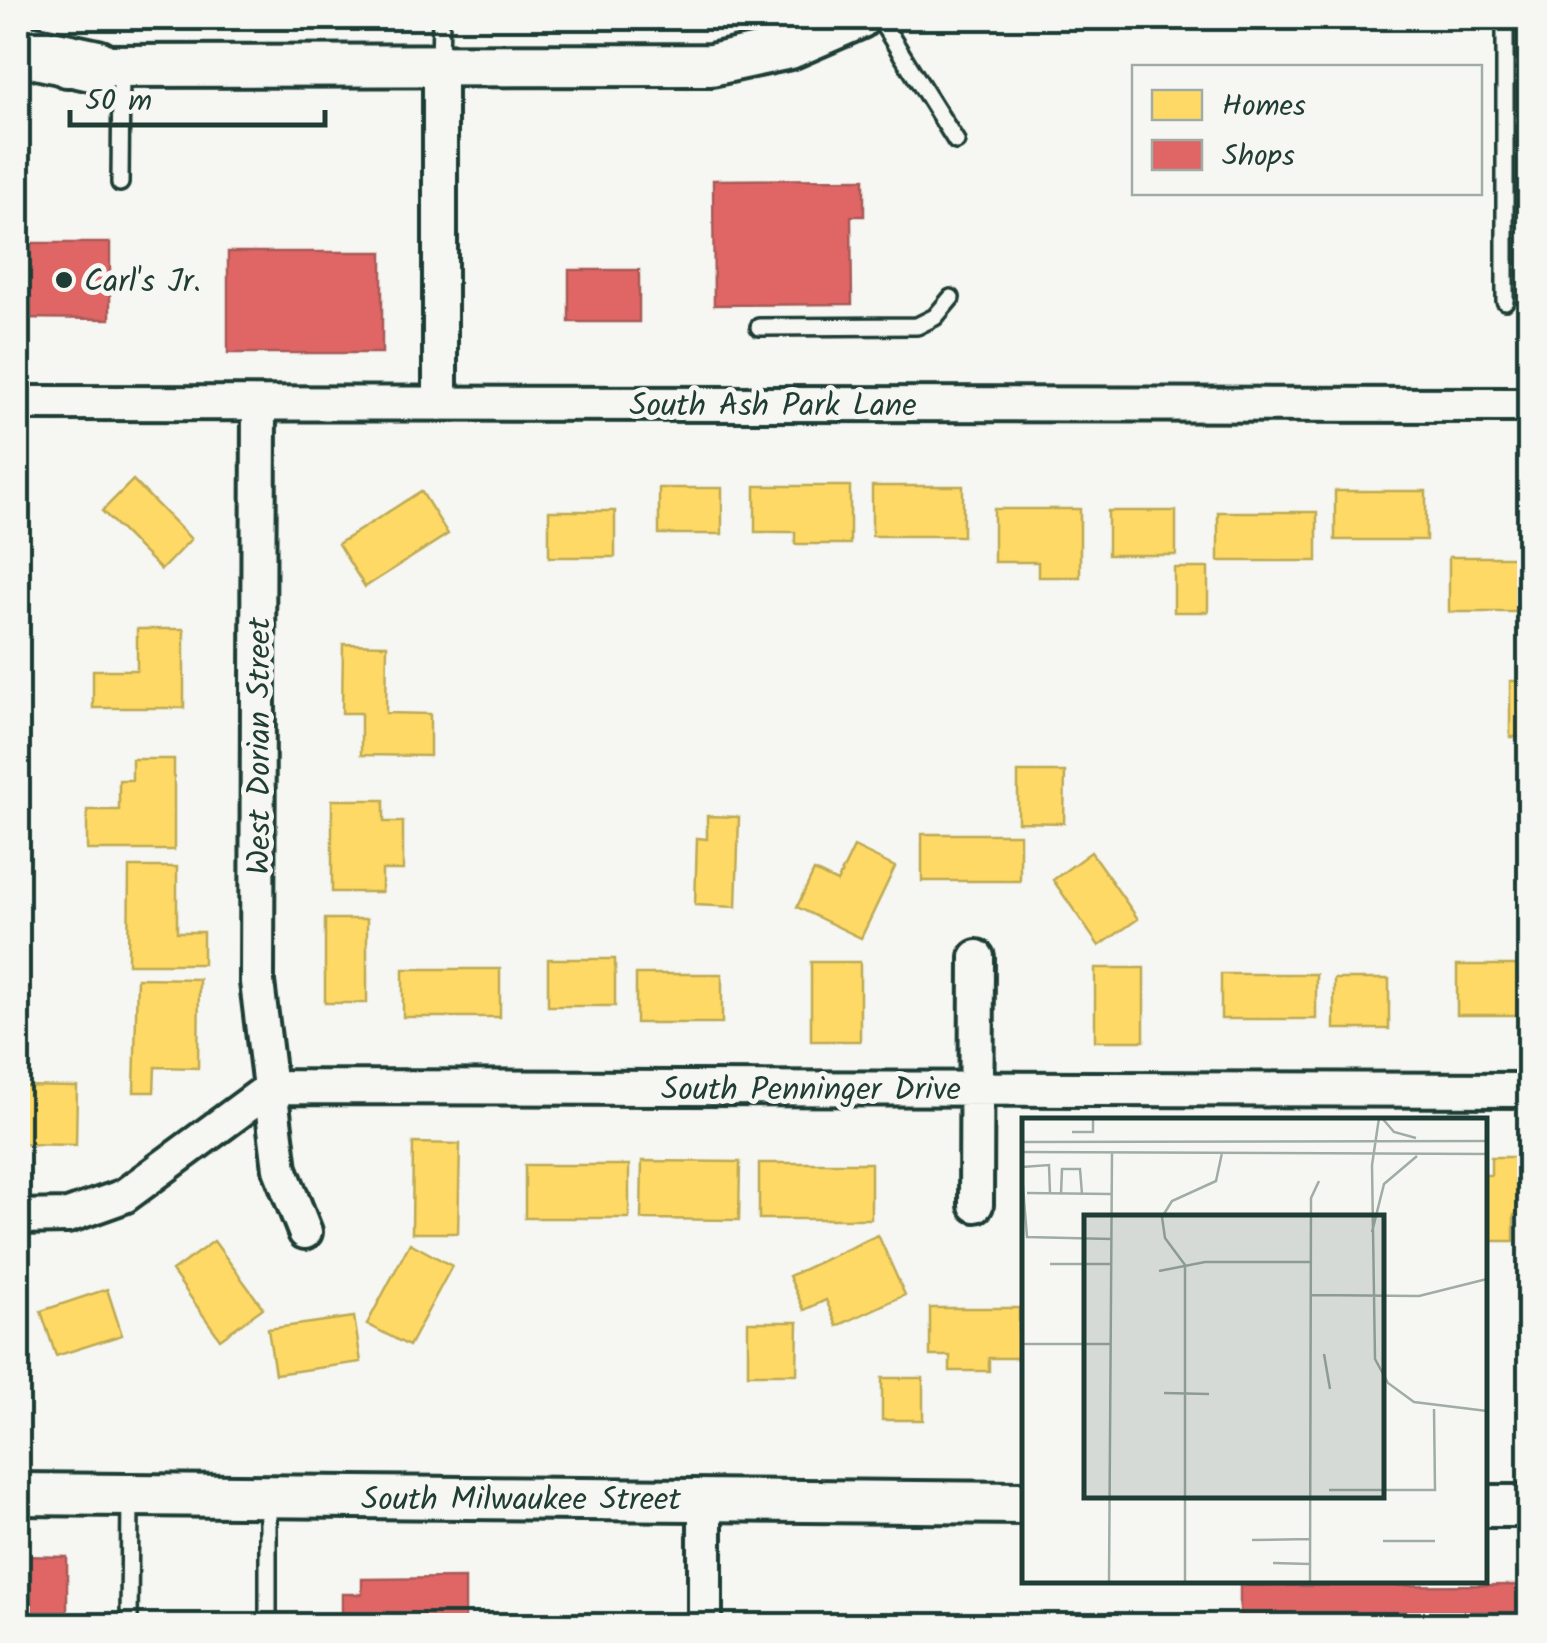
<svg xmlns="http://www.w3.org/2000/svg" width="1547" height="1643" font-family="Kalam,sans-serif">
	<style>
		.homes { fill: #ffd966; stroke: #bcaa57; stroke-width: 2.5 }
		.shops { fill: #e06666; stroke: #a65a57; stroke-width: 2.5 }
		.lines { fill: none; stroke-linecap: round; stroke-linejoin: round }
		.service-casing { stroke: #1f3d34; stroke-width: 22 }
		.minor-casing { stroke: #1f3d34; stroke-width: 40 }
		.tertiary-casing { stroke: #1f3d34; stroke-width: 48 }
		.primary-casing { stroke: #1f3d34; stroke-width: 58 }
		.service { stroke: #f6f6f2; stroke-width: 15 }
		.minor { stroke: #f6f6f2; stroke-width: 32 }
		.tertiary { stroke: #f6f6f2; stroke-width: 40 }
		.primary { stroke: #f6f6f2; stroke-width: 50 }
		.poi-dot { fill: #1f3d34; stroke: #f6f6f2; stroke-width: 4 }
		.labels { text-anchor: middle; stroke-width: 10; stroke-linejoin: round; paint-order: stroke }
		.poi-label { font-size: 32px; fill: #1f3d34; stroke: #f6f6f2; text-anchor: start }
		.street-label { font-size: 32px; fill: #1f3d34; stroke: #f6f6f2 }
		.inset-road { fill: none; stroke: #a0aca6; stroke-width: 2.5 }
		.view { fill: #1f3d34; fill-opacity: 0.15; stroke: #1f3d34; stroke-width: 5 }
		.inset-edge { fill: none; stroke: #1f3d34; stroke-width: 5 }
	</style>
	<rect width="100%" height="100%" fill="#f6f6f2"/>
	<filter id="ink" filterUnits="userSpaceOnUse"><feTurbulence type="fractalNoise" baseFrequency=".01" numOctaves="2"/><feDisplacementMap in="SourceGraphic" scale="20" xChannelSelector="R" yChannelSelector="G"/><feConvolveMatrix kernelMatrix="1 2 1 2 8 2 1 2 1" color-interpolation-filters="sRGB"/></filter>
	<g filter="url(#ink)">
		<!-- homes -->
		<path class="homes" d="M133 480 191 539 161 570 102 511Z
			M755 486H850V544H795V532H755Z
			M872 486H963V536H872Z
			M659 488H722V534H659Z
			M421 491 448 534 365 587 338 544Z
			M1335 491H1426V540H1335Z
			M994 509H1080V577H1038V562H994Z
			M549 511H615V557H549Z
			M1108 511H1176V555H1108Z
			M1218 512H1317V561H1218Z
			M1449 557H1530V612H1449Z
			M1174 568H1208V612H1174Z
			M137 629H184V708H93V670H137Z
			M343 644 387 645 386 713 430 714V756L361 755V713H342Z
			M1510 681H1530V737H1510Z
			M132 759H174V850H87V810H119V780H132Z
			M1018 772H1065L1064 823 1018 822Z
			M332 800H384V822H403V870H382V892H332Z
			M707 816 739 817 736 907 695 905 697 838 707 839Z
			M922 834H1020V881H922Z
			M854 847 895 867 861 938 797 907 814 871 837 882Z
			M1091 852 1138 919 1099 946 1053 880Z
			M129 867H177V932H203V964H128Z
			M325 919H367V1003H325Z
			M548 959H615V1006H548Z
			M811 962H860V1041H811Z
			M1457 965H1530V1015H1457Z
			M1095 968H1144V1041H1095Z
			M403 969H500V1017H403Z
			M636 974H722V1023H636Z
			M1221 974H1316V1019H1221Z
			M137 978 199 979 198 1068 155 1067 154 1092H134Z
			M1334 979H1389V1029H1334Z
			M18 1086 77 1087 76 1145 18 1144Z
			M413 1143 460 1144 458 1233H412Z
			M1491 1157H1530V1215H1514V1241H1484V1175H1491Z
			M642 1161 740 1162 739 1220 641 1219Z
			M759 1163H871V1219H759Z
			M525 1165H629V1218H525Z
			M878 1235 905 1295 837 1326 826 1300 804 1310 789 1276Z
			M214 1241 263 1308 220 1339 172 1271Z
			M410 1243 452 1266 409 1346 367 1324Z
			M107 1289 122 1335 56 1356 41 1311Z
			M930 1308H1019V1358H989V1371H950V1356H930Z
			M354 1317 361 1362 275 1374 268 1329Z
			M748 1322H798L797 1374H748Z
			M882 1378H923V1420H882Z"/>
		<!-- shops -->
		<path class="shops" d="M864 179V216H851L852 304 714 305 713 180Z
			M18 243H110V319L18 318Z
			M228 252H382V353H228Z
			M569 270H639V322H569Z
			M18 1556 67 1557V1626H18Z
			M465 1578V1626H342V1594H362V1579Z
			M1530 1585V1626H1240V1586Z"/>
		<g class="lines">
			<!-- service casing -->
			<g class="service-casing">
				<path id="service" d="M879 18 956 141
					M1505 18V301
					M440 63 441 18
					M120 183 121 67
					M759 327 917 326 935 317 951 298
					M129 1626 130 1495
					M268 1626V1500"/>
			</g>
			<!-- minor casing -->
			<g class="minor-casing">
				<path id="minor" d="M18 403 1530 405
					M259 404 257 982 280 1169 305 1232
					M440 404V67
					M976 1205 977 957
					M18 1217 68 1216 124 1196 272 1087 1530 1090
					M705 1499V1626"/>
			</g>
			<!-- tertiary casing -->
			<g class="tertiary-casing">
				<path id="tertiary" d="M67 66 711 65 790 48 859 18
					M18 1494 1024 1503
					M1484 1506H1530"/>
			</g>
			<!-- primary casing -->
			<g class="primary-casing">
				<path id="primary" d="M18 49 97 66"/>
			</g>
			<!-- service -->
			<use href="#service" class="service"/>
			<!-- minor -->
			<use href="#minor" class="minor"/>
			<!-- tertiary -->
			<use href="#tertiary" class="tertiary"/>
			<!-- primary -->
			<use href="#primary" class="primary"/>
		</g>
	</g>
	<!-- markers -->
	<circle class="poi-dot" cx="64" cy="280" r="10"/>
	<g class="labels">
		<!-- poi labels -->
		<g class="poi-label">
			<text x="84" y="291">Carl's Jr.</text>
		</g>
		<!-- street labels -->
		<g class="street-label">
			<text x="773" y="415">South Ash Park Lane</text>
			<text transform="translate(258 746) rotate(-90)" y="11">West Dorian Street</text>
			<text x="811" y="1099">South Penninger Drive</text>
			<text x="521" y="1509">South Milwaukee Street</text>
		</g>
	</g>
	<!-- overview -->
	<g transform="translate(1022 1118)">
		<rect width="465" height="465" fill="#f6f6f2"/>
		<path class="inset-road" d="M357 0 350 47 353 241 366 265 392 284 465 293M360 0 372 14 394 20M50 14H71V0M0 24 465 23M0 34 465 36M0 49 27 47 28 75M0 56 5 119 89 121M5 75 89 76M39 76 40 51H58L60 76M350 114 362 66 395 38M28 146H89M137 153 183 144H288M288 177 397 178 465 161M0 226H88M302 236 308 271M142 275 187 276M307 372H413L412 291M230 422 288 421M361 423H413M251 445 288 446M87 465 90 34M163 465V147L143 120 140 99 150 83 194 63 200 35M288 465 289 80 297 63"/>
		<path class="view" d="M62 97H362V380H62Z"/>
		<rect width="465" height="465" class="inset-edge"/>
	</g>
	<!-- margin -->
	<rect width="1547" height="1643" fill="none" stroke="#f6f6f2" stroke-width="60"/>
	<rect x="30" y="30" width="1487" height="1583" fill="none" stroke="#1f3d34" stroke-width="4" filter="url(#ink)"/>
	<!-- legend -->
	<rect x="1132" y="65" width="350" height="130" fill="#f6f6f2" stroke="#a0aca6" stroke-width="2.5"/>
	<rect x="1152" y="90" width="50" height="30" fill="#ffd966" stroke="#a0aca6" stroke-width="2.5"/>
	<text x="1222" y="115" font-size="30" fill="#1f3d34">Homes</text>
	<rect x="1152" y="140" width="50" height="30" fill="#e06666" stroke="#a0aca6" stroke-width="2.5"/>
	<text x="1222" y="165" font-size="30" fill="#1f3d34">Shops</text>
	<!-- scale -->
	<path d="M70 110v15h255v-15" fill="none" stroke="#1f3d34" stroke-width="5"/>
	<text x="85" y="110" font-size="30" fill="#1f3d34" stroke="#f6f6f2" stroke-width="8" paint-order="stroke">50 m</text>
</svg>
